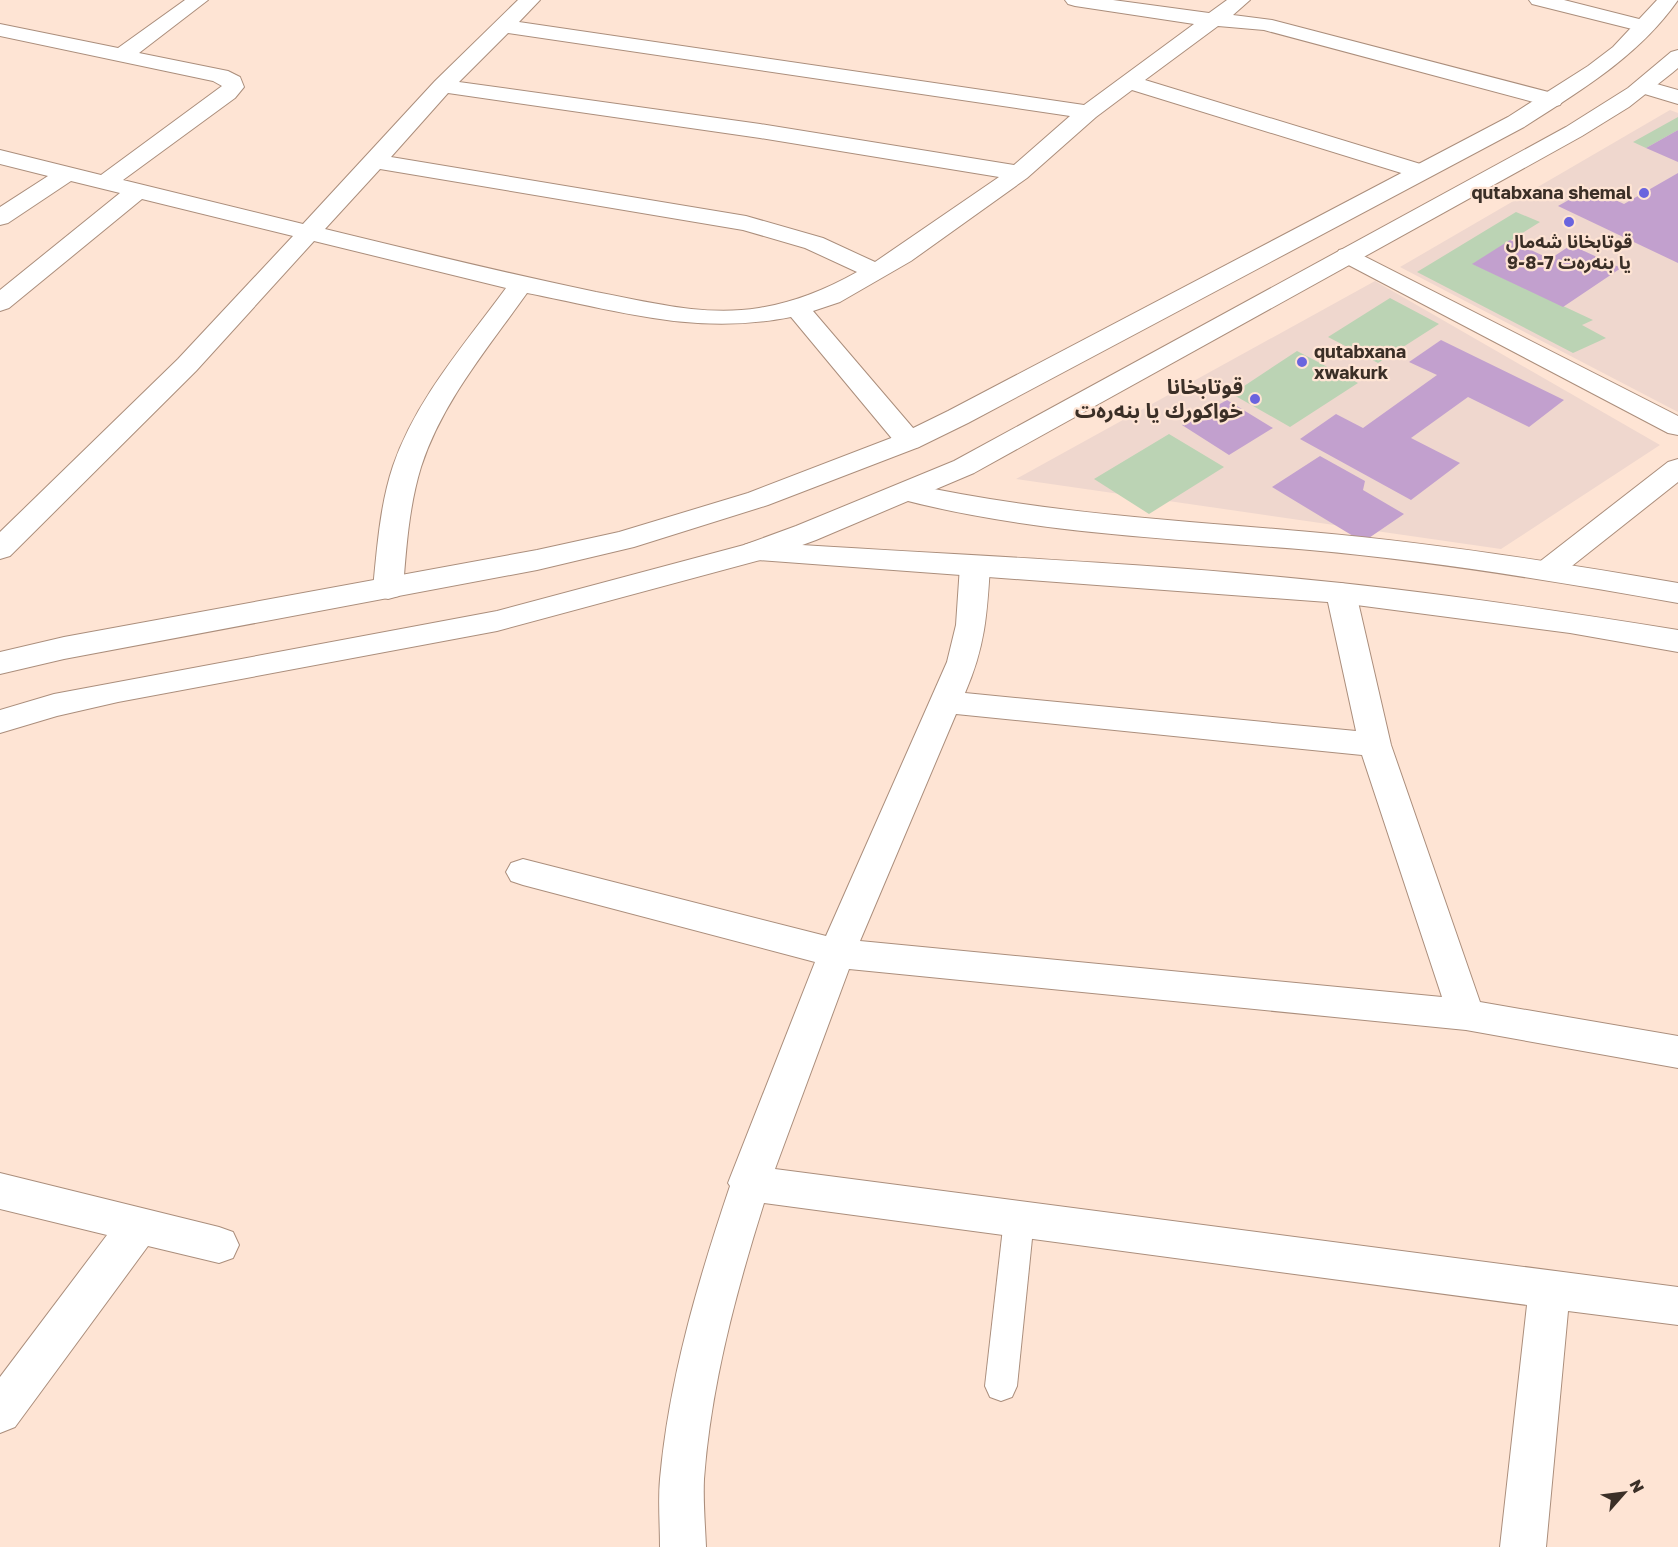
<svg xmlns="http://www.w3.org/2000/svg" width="1678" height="1547" font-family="'Golos Text','Noto Sans Arabic',sans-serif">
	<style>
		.education { fill: #efd7ce }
		.green { fill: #bbd3b4 }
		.building { fill: #c2a0ce }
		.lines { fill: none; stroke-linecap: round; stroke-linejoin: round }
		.service-casing { stroke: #ab8e7c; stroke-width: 2 }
		.minor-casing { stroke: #ab8e7c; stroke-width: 2 }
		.tertiary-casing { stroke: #ab8e7c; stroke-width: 2 }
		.primary-casing { stroke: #ab8e7c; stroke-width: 2 }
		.service { fill: #fff; fill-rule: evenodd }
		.minor { fill: #fff; fill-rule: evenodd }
		.tertiary { fill: #fff; fill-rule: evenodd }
		.primary { fill: #fff; fill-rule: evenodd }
		.poi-dot { fill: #6a64de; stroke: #fee4d4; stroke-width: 2 }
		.labels { text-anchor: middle; stroke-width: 4.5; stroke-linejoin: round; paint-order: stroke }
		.far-poi-label { font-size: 18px; font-weight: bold; fill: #3b2f27; stroke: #fee4d4; text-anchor: end }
		.poi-label { font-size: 21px; font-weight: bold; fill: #3b2f27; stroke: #fee4d4; text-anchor: end }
	</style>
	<rect width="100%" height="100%" fill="#fee4d4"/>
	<!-- education -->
	<path class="education" d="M1670 110 1678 113V412L1400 267Z
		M1375 281 1660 445 1501 549 1016 479Z"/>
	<!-- green -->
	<path class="green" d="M1678 117V130L1646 148 1633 142Z
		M1516 212 1540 222 1473 264 1593 320 1582 325 1606 338 1573 353 1417 272Z
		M1390 298 1439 324 1378 363 1328 337Z
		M1297 351 1358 383 1290 427 1232 394Z
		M1169 434 1224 467 1149 514 1094 479Z"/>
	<!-- building -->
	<path class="building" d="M1678 130V162L1646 148Z
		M1678 173V263L1558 206 1590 188 1624 204Z
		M1510 240 1550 259 1571 245 1621 268 1563 307 1472 264Z
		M1441 340 1564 400 1529 427 1468 397 1411 438 1460 463 1411 500 1300 439 1336 414 1363 428 1437 375 1409 362Z
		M1227 400 1273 428 1229 455 1182 425Z
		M1320 456 1365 481 1363 490 1404 514 1363 542 1272 487Z"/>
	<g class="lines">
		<!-- service casing -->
		<g class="service-casing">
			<path id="service" d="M1019 1206 1029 1210 1034 1219 1017 1386 1012 1397 1001 1401 990 1397 985 1386 1004 1219 1009 1210Z"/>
		</g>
		<!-- minor casing -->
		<g class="minor-casing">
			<path id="minor" d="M185 0H208L139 53 228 71 240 77 244 87 235 98 123 180 303 224 435 81 518 0H540L519 22 1084 105 1194 24 1075 6 1068 4 1065 0H1113L1209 13 1227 0H1250L1233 15 1272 20 1560 95 1563 100 1560 105 1552 107 1264 30 1218 26 1145 80 1427 166 1431 171 1427 176H1411L1132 90 1096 117 1027 178 911 261 840 302 813 311 919 435 923 441 919 447 909 449 899 447 791 317C696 336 620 311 527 293 488 348 442 402 421 467 409 506 406 549 403 589L399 596 388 599 377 596 373 589C377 548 380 505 393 466 416 399 465 344 506 288L314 241 196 371 10 556 0 559V532L178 359 293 236 142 199 9 308 0 311V290L120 193 71 181 8 223 0 225V207L48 176 0 164V150L101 175 222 86 213 81 0 36V24L118 48ZM508 33 1070 116 1014 165 760 124 459 82ZM448 93 760 138 999 177 875 262 823 238 746 216 391 157ZM380 169 743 230 805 248 857 272C825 290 795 302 759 308 704 317 650 302 596 292 505 273 415 251 325 229Z
				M1529 0H1564L1651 22 1654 26 1651 30 1644 32 1532 4Z
				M1646 81 1678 90V104L1638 92 1635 87 1638 82Z
				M1348 248 1678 416V435L1668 433 1339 260 1336 255 1339 250Z
				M1678 459V482L1558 577 1548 580 1538 577 1533 570 1538 563 1668 462Z
				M975 556 985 559 990 566C987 615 985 647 965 693L1356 731 1326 593 1330 586 1341 583 1352 586 1356 593 1391 745 1480 1002 1678 1036V1068L1466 1030 849 969 775 1169 1678 1287V1325L1568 1311 1546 1547H1500L1527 1305 764 1203C736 1292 711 1385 704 1479 703 1501 705 1524 706 1547H660C660 1524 658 1501 660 1479 669 1379 698 1281 730 1186L728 1183 815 962 523 885 511 881 506 872 511 863 523 859 826 936 947 662 956 625 960 566 965 559ZM956 714 1362 755 1442 997 860 941Z
				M0 1173 219 1227 233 1232 239 1245 233 1258 219 1263 148 1246 15 1427 0 1433V1377L107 1235 0 1209Z"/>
		</g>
		<!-- tertiary casing -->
		<g class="tertiary-casing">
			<path id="tertiary" d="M906 483C1040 513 1174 520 1310 532 1434 543 1556 562 1678 583V603C1556 581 1433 561 1310 550 1171 538 1031 534 896 498L892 492 896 486Z
				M754 542C949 555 1146 562 1341 583 1453 595 1566 612 1678 630V652L1570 633 1341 603 744 559 739 552 744 545Z"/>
		</g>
		<!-- primary casing -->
		<g class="primary-casing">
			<path id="primary" d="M1657 0H1678C1639 56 1580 91 1524 127L968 423 919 447 768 505 634 547 537 570 64 659 0 674V652L64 637 537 550 619 532 748 493 899 435 948 411 1508 117 1588 66 1613 47Z
				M1678 50V68L1672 73 1629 107 1582 136 974 473 816 540 764 559 497 631 118 702 57 716 0 733V710L54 694 497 611 744 545 796 526 954 461 1566 127 1628 88 1671 52Z"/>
		</g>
		<!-- service -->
		<use href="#service" class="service"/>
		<!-- minor -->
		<use href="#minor" class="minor"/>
		<!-- tertiary -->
		<use href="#tertiary" class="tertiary"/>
		<!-- primary -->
		<use href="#primary" class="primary"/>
	</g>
	<!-- markers -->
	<g class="poi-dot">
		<circle cx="1644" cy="193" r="6"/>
		<circle cx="1569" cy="222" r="6"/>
		<circle cx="1302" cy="362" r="6"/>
		<circle cx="1255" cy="399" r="6"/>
	</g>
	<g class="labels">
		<!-- far-poi labels -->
		<g class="far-poi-label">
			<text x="1632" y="199">qutabxana shemal</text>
			<text x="1569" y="248" text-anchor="middle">قوتابخانا شەمال<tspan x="1569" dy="21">یا بنەرەت 7-8-9</tspan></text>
			<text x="1314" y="358" text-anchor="start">qutabxana<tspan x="1314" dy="21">xwakurk</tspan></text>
		</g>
		<!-- poi labels -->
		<g class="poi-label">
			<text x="1243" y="394">قوتابخانا<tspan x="1243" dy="24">خواکورك یا بنەرەت</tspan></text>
		</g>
	</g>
	<!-- north arrow -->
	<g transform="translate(1624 1493) rotate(62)" stroke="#fee4d4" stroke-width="4.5" paint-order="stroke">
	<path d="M0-4.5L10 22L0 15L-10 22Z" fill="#3b2f27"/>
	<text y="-9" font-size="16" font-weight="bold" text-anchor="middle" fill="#3b2f27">N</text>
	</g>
</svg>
